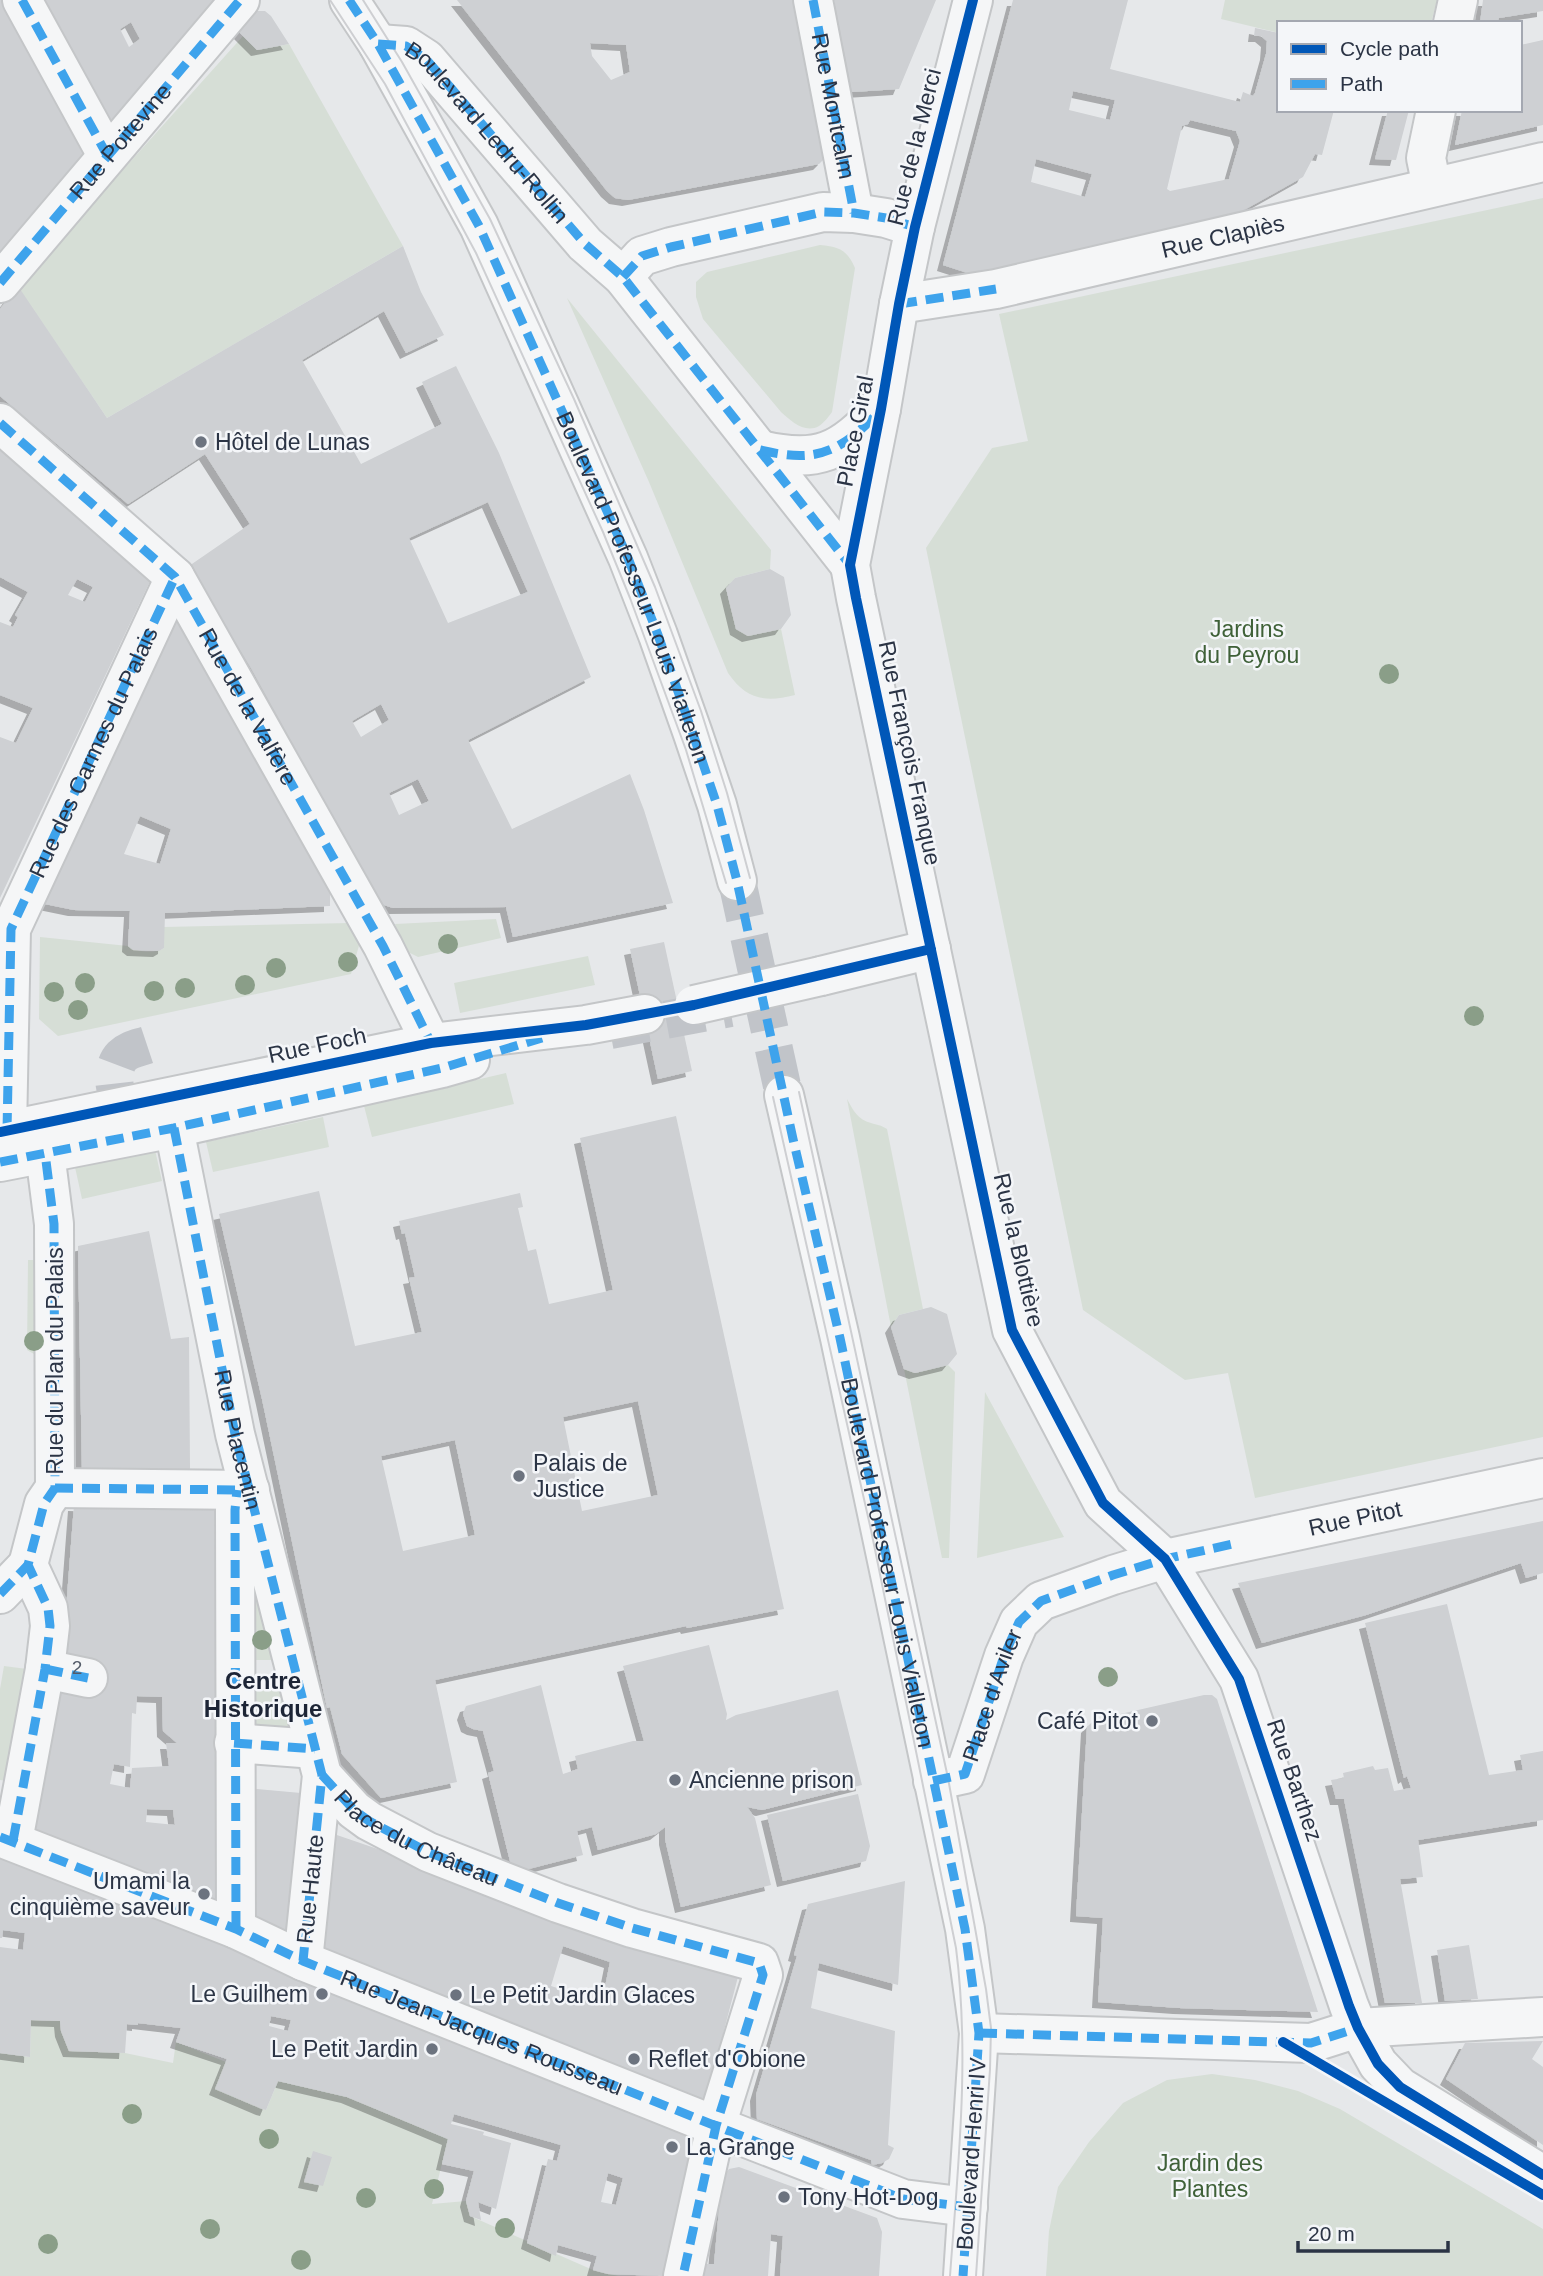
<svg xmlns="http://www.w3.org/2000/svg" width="1543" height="2276" font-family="Helvetica,sans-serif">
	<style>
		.green { fill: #d6ded6 }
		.building { fill: #ced0d3; fill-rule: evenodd; filter: url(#shadow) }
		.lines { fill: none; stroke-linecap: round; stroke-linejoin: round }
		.minor-tunnel { stroke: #c1c4c9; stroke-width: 38; stroke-dasharray: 38 19; stroke-linecap: butt }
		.minor-casing { stroke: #c4c6c8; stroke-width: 42 }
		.minor { stroke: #f5f6f7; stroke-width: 38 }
		.tram { stroke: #cecfd2; stroke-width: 2 }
		.minor-bridge-casing { stroke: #c4c6c8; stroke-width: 42; stroke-linecap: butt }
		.minor-bridge { stroke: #f5f6f7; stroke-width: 38 }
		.quiet { stroke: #3ea3ec; stroke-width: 9; stroke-dasharray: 18 9; stroke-linecap: butt }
		.cycleway-casing { stroke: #f4f6f9; stroke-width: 15 }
		.cycleway { stroke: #0057b8; stroke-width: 10 }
		.tree { fill: #8a9e88 }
		.poi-dot { fill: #6c737f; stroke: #f4f6f9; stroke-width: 2.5 }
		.labels { text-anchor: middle; stroke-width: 5; stroke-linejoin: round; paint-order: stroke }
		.number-label { font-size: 19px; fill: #545c69 }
		.street-label { font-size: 23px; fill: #2b3445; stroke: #f4f6f9 }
		.poi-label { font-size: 23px; fill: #2b3445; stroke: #f4f6f9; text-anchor: start }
		.park-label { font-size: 23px; fill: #3f6138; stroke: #f4f6f9 }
		.neighbourhood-label { font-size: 24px; font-weight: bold; fill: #1d2536; stroke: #f4f6f9 }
	</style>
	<defs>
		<filter id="shadow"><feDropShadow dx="-6" dy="6" stdDeviation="0" flood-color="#0004"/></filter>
	</defs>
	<rect width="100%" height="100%" fill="#e6e8ea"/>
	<!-- green -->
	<path class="green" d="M1225 0H1437L1431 23H1279V33L1221 19Z
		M243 36 257 50 289 44 403 246 107 418 18 287Z
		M1543 198V1437L1255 1498 1228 1373 1185 1380 1083 1310 926 548 992 448 1028 441 999 314Z
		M820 245C840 247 847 250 855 268L832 412C829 416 824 423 819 426 805 434 791 421 781 412L703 319 696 297V282L707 272Z
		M567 298 771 550 770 569 735 578 726 589 736 629 748 636 781 629 795 695C764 703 746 699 728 673L649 482Z
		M496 919 501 938 418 957 404 950 395 924Z
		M350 923 360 942 351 974 58 1036 39 1019 40 937 128 946C136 952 155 954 164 948V927Z
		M588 956 595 985 460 1013 454 983Z
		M506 1073 514 1104 372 1137 364 1106Z
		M847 1099C853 1110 858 1120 871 1123 877 1125 881 1125 887 1129L923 1309 899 1315 891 1327Z
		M323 1117 329 1147 213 1172 206 1142Z
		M155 1150 162 1181 82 1199 75 1167Z
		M28 1260H44L39 1353 34 1354 27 1350Z
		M948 1365 955 1372 949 1558H942L904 1369 915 1373Z
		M985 1392 1064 1537 977 1558Z
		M247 1544 280 1660H251Z
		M4 1666 27 1669 8 1781 0 1780V1689Z
		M283 1674 298 1731 253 1730 251 1675Z
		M31 2020 60 2021 61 2031 69 2051 125 2053 173 2063 176 2042 226 2062 216 2089 266 2110 278 2081 347 2097 448 2139 432 2204 466 2201 470 2216 593 2270 618 2276H0V2053L30 2057Z
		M1212 2074 1255 2080 1298 2091 1340 2109 1543 2229V2276H1046L1049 2231 1058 2187 1089 2142 1123 2103 1167 2080Z"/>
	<!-- building -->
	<path class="building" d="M0 0H6L89 149 42 203 0 257Z
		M36 0H217L109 125ZM131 22 140 39 129 47 120 29Z
		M457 0H794L824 159 819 164 628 200 615 198 607 191ZM590 43 626 45 630 72 611 80 592 56Z
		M834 0H936L899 89 852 92Z
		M1013 0H1128L1110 69 1240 102 1243 92 1253 96 1255 93 1266 54 1267 41 1261 36H1254L1255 28 1279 33V110H1334L1322 155 1315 154 1303 177 1235 215 974 275 943 265ZM1073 91 1115 100 1110 120 1069 110ZM1190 120 1236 131 1240 141 1229 179 1170 191 1167 189 1182 126 1188 124ZM1036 159 1092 174 1085 197 1031 182Z
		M1483 0H1543V11L1499 18 1497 23H1480Z
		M256 11H265L271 16 289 44 257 50 236 29Z
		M1543 40V125L1455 145 1462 110H1520V45Z
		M1388 110H1409L1396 160 1375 159Z
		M403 246 421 292 444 335 406 353 384 311 302 360 361 464 442 424 422 382 456 366 499 453 591 677 468 740 512 829 630 774 644 810 673 903 513 937 506 907 393 908 384 905 379 901 251 668 189 566 250 524 205 454 128 504 0 396V309L18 286 107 418ZM488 502 528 592 448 623 409 538ZM381 704 389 720 361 737 352 721ZM418 779 429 801 399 815 389 793Z
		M0 447 151 579 0 898V737L16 743 33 708 0 695V622L13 627 18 617 15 615 28 592 0 577ZM77 579 93 587 85 602 68 595Z
		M770 569 784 577 791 615 781 629 748 636 736 629 726 588 735 578Z
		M177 612 330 883V906L165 913 164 948 159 951 133 950 128 946 130 911 74 910 40 903ZM140 816 171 829 160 864 124 854Z
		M664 942 692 1071 658 1079 630 949Z
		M676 1116 784 1609 687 1628 686 1626 435 1680 457 1782 381 1798 342 1754 330 1707 327 1708 262 1399 219 1214 319 1191 355 1346 422 1332 409 1278 415 1277 405 1233 402 1234 399 1221 520 1193 523 1207 518 1208 528 1251 536 1249 549 1304 613 1290 580 1138ZM638 1401 658 1495 582 1511 563 1417ZM455 1440 475 1535 403 1551 381 1456Z
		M149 1231 171 1339 189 1337 190 1469 82 1471 78 1246Z
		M931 1307 947 1314 957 1354 948 1365 915 1373 904 1369 891 1327 899 1315Z
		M74 1505 214 1509 225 1914 33 1836 57 1665 64 1636ZM137 1696 162 1697 163 1731 177 1743H166L169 1766 132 1768 130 1788 110 1784 114 1764 130 1767 132 1713 136 1714ZM147 1809 173 1810 175 1825 146 1822Z
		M1543 1521V1573L1526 1578 1521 1563 1366 1615 1262 1643 1238 1583Z
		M1447 1604 1489 1775 1523 1770 1520 1755 1543 1751V1820L1418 1840 1423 1877 1400 1879 1422 2003H1385L1344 1799H1336L1331 1780 1344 1778 1343 1773 1373 1766 1375 1770 1388 1768 1394 1791 1411 1788 1407 1776 1404 1778 1365 1623Z
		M709 1645 727 1714 726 1720 736 1715 838 1690 862 1785 762 1810 747 1807 755 1818 771 1885 681 1907 665 1839V1827L656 1834 598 1850 592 1827 577 1831 583 1855 513 1873 488 1773 494 1771 483 1731 473 1729 467 1726 463 1714 466 1706 541 1685 563 1774 578 1769 575 1756 633 1741H644L623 1666Z
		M1204 1695H1212L1217 1699 1318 2012 1179 2008 1098 2002 1103 1918 1076 1916 1087 1727 1094 1720Z
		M245 1788 312 1794 297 1945 247 1924Z
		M858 1794 870 1846 866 1861 783 1881 767 1815Z
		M331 1833 739 1973 706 2099 654 2084 315 1954ZM563 1946 610 1962 602 2002 551 1986Z
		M0 1849 695 2132 663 2276 608 2274 593 2270 597 2256 558 2245 556 2256 527 2243 548 2159 557 2161 561 2145 454 2114 451 2124 484 2132 483 2135 511 2143 496 2209 478 2202 481 2220 470 2216 466 2201 474 2171 442 2164 448 2139 347 2097 278 2081 266 2110 262 2109 215 2089 227 2059 176 2042 181 2028 138 2023V2025L127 2024 125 2053 69 2051 61 2031 60 2021 31 2020 30 2057 0 2053V1947L23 1950 25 1933 3 1930 2 1938H0ZM271 2016 291 2020 288 2031 269 2026ZM608 2173 623 2178 616 2205 601 2202Z
		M905 1881 898 1985 819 1963 811 2008 895 2031 888 2145 894 2148 889 2159 882 2163 872 2165 871 2160 757 2119 756 2095 797 1956 794 1955 808 1904Z
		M1469 1945 1478 1999 1445 2001 1437 1950Z
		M1543 2041 1532 2059 1543 2067V2145L1446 2079 1465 2043Z
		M313 2151 332 2157 323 2186 304 2182Z
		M739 2167 877 2218 882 2232 879 2276H780L783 2236 771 2234 768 2276H703V2264H714L722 2177 729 2169Z"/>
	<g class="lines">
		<!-- minor-tunnel -->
		<path class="minor-tunnel" d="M737 881 784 1095
			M610 1030 730 1008
			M147 1045C138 1048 129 1049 122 1056 111 1067 112 1093 123 1103 131 1111 144 1111 155 1111"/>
		<!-- minor casing -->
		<g class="minor-casing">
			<g id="minor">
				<path d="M22 0 107 155"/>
				<path id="s1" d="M349 0 378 44 479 226 628 558 658 635 693 734 717 805 737 881"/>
				<path id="s2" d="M813 0 854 213"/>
				<path d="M973 0 915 227 899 304 881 409 850 565 856 598 1012 1330 1103 1503 1165 1559 1239 1679 1349 2006 1358 2028 1378 2064 1400 2087 1543 2175"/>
				<path d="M1453 23 1458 0"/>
				<path d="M378 44 406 46 426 59 585 244 623 277 850 565"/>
				<path d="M1432 187 1426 158 1436 110"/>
				<path d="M623 277 642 256 671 247 823 212 854 213 886 218 915 227"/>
				<path d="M0 283 240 0"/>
				<path id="s3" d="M899 304 996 289 1543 162"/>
				<path d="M0 423 175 577 383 946 431 1043"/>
				<path d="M760 450C819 464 840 452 881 409"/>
				<path d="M821 976 931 949"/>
				<path d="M784 1095 840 1338 965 1929 979 2033 963 2276"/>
				<path d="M174 1128 235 1434 322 1775 303 1961"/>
				<path d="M7 1131 11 929 175 577"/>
				<path d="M0 1132 431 1043 586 1025 645 1014"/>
				<path d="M0 1162 174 1128 442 1068 470 1060"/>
				<path d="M55 1488 250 1490"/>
				<path d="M0 1594 28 1565"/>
				<path d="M45 1669 88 1678"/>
				<path d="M234 1743 315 1749"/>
				<path d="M322 1775 354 1810 369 1821 428 1852 558 1903 632 1928 759 1963 763 1975 716 2126 683 2276"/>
				<path id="s4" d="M933 1781 965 1774 1004 1656 1019 1622 1041 1601 1113 1575 1165 1559 1543 1478"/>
				<path d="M0 1837 236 1929 303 1961 716 2126 903 2199 968 2207"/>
				<path d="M13 1841 45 1669 50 1626 48 1608 28 1565 44 1504 55 1488 54 1224 45 1153"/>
				<path d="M236 1929 235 1510 237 1491"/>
				<path d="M979 2033 1311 2043 1358 2028 1543 2017"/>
			</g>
		</g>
		<!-- minor -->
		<use href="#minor" class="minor"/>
		<!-- tram -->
		<path class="tram" d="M330 0 385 84 476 253 603 532 630 598 686 750 726 883
			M363 0 402 62 490 219 574 399 655 587 701 711 727 793 750 878
			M799 1092 948 1778 986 1989 991 2028 990 2069 976 2276
			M773 1097 871 1530 956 1948C970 2057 958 2167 950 2276"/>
		<!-- minor-bridge casing -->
		<g class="minor-bridge-casing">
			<path id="minor-bridge" d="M694 1005 821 976"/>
		</g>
		<!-- minor-bridge -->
		<use href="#minor-bridge" class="minor-bridge"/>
		<!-- quiet -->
		<g class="quiet">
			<path d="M22 0 107 155"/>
			<path id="s5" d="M349 0 378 44 479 226 628 558 658 635 693 734 717 805 737 881 793 1139 840 1338 965 1929 979 2033 963 2276"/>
			<path d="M813 0 854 213"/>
			<path id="s6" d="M378 44 406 46 426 59 585 244 623 277 850 565"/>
			<path d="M623 277 642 256 671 247 823 212 854 213 886 218 915 227"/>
			<path id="s7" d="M0 283 240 0"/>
			<path d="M899 304 996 289"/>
			<path id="s8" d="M0 423 175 577 383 946 431 1043"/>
			<path d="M760 450C815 463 838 454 878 413"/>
			<path id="s9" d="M174 1128 235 1434 322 1775 303 1961"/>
			<path id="s10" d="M7 1131 11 929 175 577"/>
			<path d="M0 1162 174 1128 442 1068 542 1038"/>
			<path d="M55 1488 244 1490"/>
			<path d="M0 1594 28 1565"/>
			<path d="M45 1669 88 1678"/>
			<path d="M234 1743 315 1749"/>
			<path id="s11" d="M322 1775 354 1810 369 1821 428 1852 558 1903 632 1928 759 1963 763 1975 716 2126 683 2276"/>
			<path d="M933 1781 965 1774 1004 1656 1019 1622 1041 1601 1113 1575 1165 1559 1233 1544"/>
			<path id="s12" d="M0 1837 236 1929 303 1961 716 2126 903 2199 968 2207"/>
			<path d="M13 1841 45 1669 50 1626 48 1608 28 1565 44 1504 55 1488 54 1224 45 1153"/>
			<path d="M236 1929 235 1510 237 1490"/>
			<path d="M979 2033 1311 2043 1358 2028"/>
		</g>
		<!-- cycleway casing -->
		<g class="cycleway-casing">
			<path id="cycleway" d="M973 0 915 227 899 304 881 409 850 565 856 598 1012 1330 1103 1503 1165 1559 1239 1679 1349 2006 1358 2028 1378 2064 1400 2087 1543 2175
				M0 1132 431 1043 586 1025 694 1005 931 949
				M1283 2042 1543 2195"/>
		</g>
		<!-- cycleway -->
		<use href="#cycleway" class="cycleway"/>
	</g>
	<!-- trees -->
	<g class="tree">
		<circle cx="1389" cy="674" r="10"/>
		<circle cx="448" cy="944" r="10"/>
		<circle cx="348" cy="962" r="10"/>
		<circle cx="276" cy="968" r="10"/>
		<circle cx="85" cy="983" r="10"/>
		<circle cx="245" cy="985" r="10"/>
		<circle cx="185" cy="988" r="10"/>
		<circle cx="154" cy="991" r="10"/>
		<circle cx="54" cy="992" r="10"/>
		<circle cx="78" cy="1010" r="10"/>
		<circle cx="1474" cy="1016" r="10"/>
		<circle cx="34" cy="1341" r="10"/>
		<circle cx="262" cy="1640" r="10"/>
		<circle cx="1108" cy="1677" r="10"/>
		<circle cx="132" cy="2114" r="10"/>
		<circle cx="269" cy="2139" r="10"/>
		<circle cx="434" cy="2189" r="10"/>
		<circle cx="366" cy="2198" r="10"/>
		<circle cx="505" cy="2228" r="10"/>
		<circle cx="210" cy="2229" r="10"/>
		<circle cx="48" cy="2244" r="10"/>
		<circle cx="301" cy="2260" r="10"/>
	</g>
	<!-- markers -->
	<g class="poi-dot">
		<circle cx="201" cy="442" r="7"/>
		<circle cx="519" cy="1476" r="7"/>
		<circle cx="1152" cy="1721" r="7"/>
		<circle cx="675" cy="1780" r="7"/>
		<circle cx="204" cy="1894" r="7"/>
		<circle cx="322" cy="1994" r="7"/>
		<circle cx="456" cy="1995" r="7"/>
		<circle cx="432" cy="2049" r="7"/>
		<circle cx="634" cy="2059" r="7"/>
		<circle cx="672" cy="2147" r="7"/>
		<circle cx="784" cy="2197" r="7"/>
	</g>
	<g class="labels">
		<!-- number labels -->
		<g class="number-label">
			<text x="77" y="1674">2</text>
		</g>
		<!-- street labels -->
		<g class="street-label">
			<text dy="8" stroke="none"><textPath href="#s2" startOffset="108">Rue Montcalm</textPath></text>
			<text dy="8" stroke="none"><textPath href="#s6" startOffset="147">Boulevard Ledru-Rollin</textPath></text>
			<text dy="8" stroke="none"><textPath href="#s7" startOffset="186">Rue Poitevine</textPath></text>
			<text transform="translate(914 147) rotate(-76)" y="8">Rue de la Merci</text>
			<text dy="8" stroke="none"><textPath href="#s3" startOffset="331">Rue Clapiès</textPath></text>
			<text transform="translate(855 431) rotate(-79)" y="8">Place Giral</text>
			<text dy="8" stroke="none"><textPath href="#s1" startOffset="654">Boulevard Professeur Louis Vialleton</textPath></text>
			<text dy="8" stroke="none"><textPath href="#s8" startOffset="382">Rue de la Valfère</textPath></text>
			<text dy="8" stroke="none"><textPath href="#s10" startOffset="397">Rue des Carmes du Palais</textPath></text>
			<text transform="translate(910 753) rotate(78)" y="8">Rue François Franque</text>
			<text transform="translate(317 1045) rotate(-12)" y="8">Rue Foch</text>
			<text transform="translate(1019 1250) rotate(77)" y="8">Rue la Blottière</text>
			<text transform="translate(55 1361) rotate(-90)" y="8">Rue du Plan du Palais</text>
			<text dy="8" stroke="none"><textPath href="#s9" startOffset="318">Rue Placentin</textPath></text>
			<text dy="8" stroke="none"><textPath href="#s4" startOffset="550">Rue Pitot</textPath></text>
			<text dy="8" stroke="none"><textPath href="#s5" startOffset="1664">Boulevard Professeur Louis Vialleton</textPath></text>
			<text dy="8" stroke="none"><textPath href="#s4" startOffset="116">Place d'Aviler</textPath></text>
			<text transform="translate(1295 1780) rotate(71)" y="8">Rue Barthez</text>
			<text dy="8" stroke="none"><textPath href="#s11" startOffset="116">Place du Château</textPath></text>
			<text transform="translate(310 1889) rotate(-84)" y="8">Rue Haute</text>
			<text dy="8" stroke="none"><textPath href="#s12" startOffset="520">Rue Jean-Jacques Rousseau</textPath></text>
			<text transform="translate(971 2154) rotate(-86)" y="8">Boulevard Henri IV</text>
		</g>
		<!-- poi labels -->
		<g class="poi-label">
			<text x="215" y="450">Hôtel de Lunas</text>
			<text x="533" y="1471">Palais de<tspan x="533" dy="26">Justice</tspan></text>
			<text x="1138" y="1729" text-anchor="end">Café Pitot</text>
			<text x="689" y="1788">Ancienne prison</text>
			<text x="190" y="1889" text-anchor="end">Umami la<tspan x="190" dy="26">cinquième saveur</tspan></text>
			<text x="308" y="2002" text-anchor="end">Le Guilhem</text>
			<text x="470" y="2003">Le Petit Jardin Glaces</text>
			<text x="418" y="2057" text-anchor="end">Le Petit Jardin</text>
			<text x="648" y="2067">Reflet d'Obione</text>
			<text x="686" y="2155">La Grange</text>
			<text x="798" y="2205">Tony Hot-Dog</text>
		</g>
		<!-- park labels -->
		<g class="park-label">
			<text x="1247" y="637">Jardins<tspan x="1247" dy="26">du Peyrou</tspan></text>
			<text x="1210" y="2171">Jardin des<tspan x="1210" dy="26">Plantes</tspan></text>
		</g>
		<!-- neighbourhood labels -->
		<g class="neighbourhood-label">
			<text x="263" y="1689">Centre<tspan x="263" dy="28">Historique</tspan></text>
		</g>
	</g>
	<!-- legend -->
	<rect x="1277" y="21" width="245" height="91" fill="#f4f6f9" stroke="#a4a8b1" stroke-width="2"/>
	<rect x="1291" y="44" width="35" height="10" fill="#0057b8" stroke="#a4a8b1" stroke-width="2"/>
	<text x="1340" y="56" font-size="21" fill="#2b3445">Cycle path</text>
	<rect x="1291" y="79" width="35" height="10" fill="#3ea3ec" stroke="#a4a8b1" stroke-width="2"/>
	<text x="1340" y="91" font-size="21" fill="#2b3445">Path</text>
	<!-- scale -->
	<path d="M1298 2241v10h150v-10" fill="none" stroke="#2b3445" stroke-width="3.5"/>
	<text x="1308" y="2241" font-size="21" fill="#2b3445" stroke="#f4f6f9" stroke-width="5" paint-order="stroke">20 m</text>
</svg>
